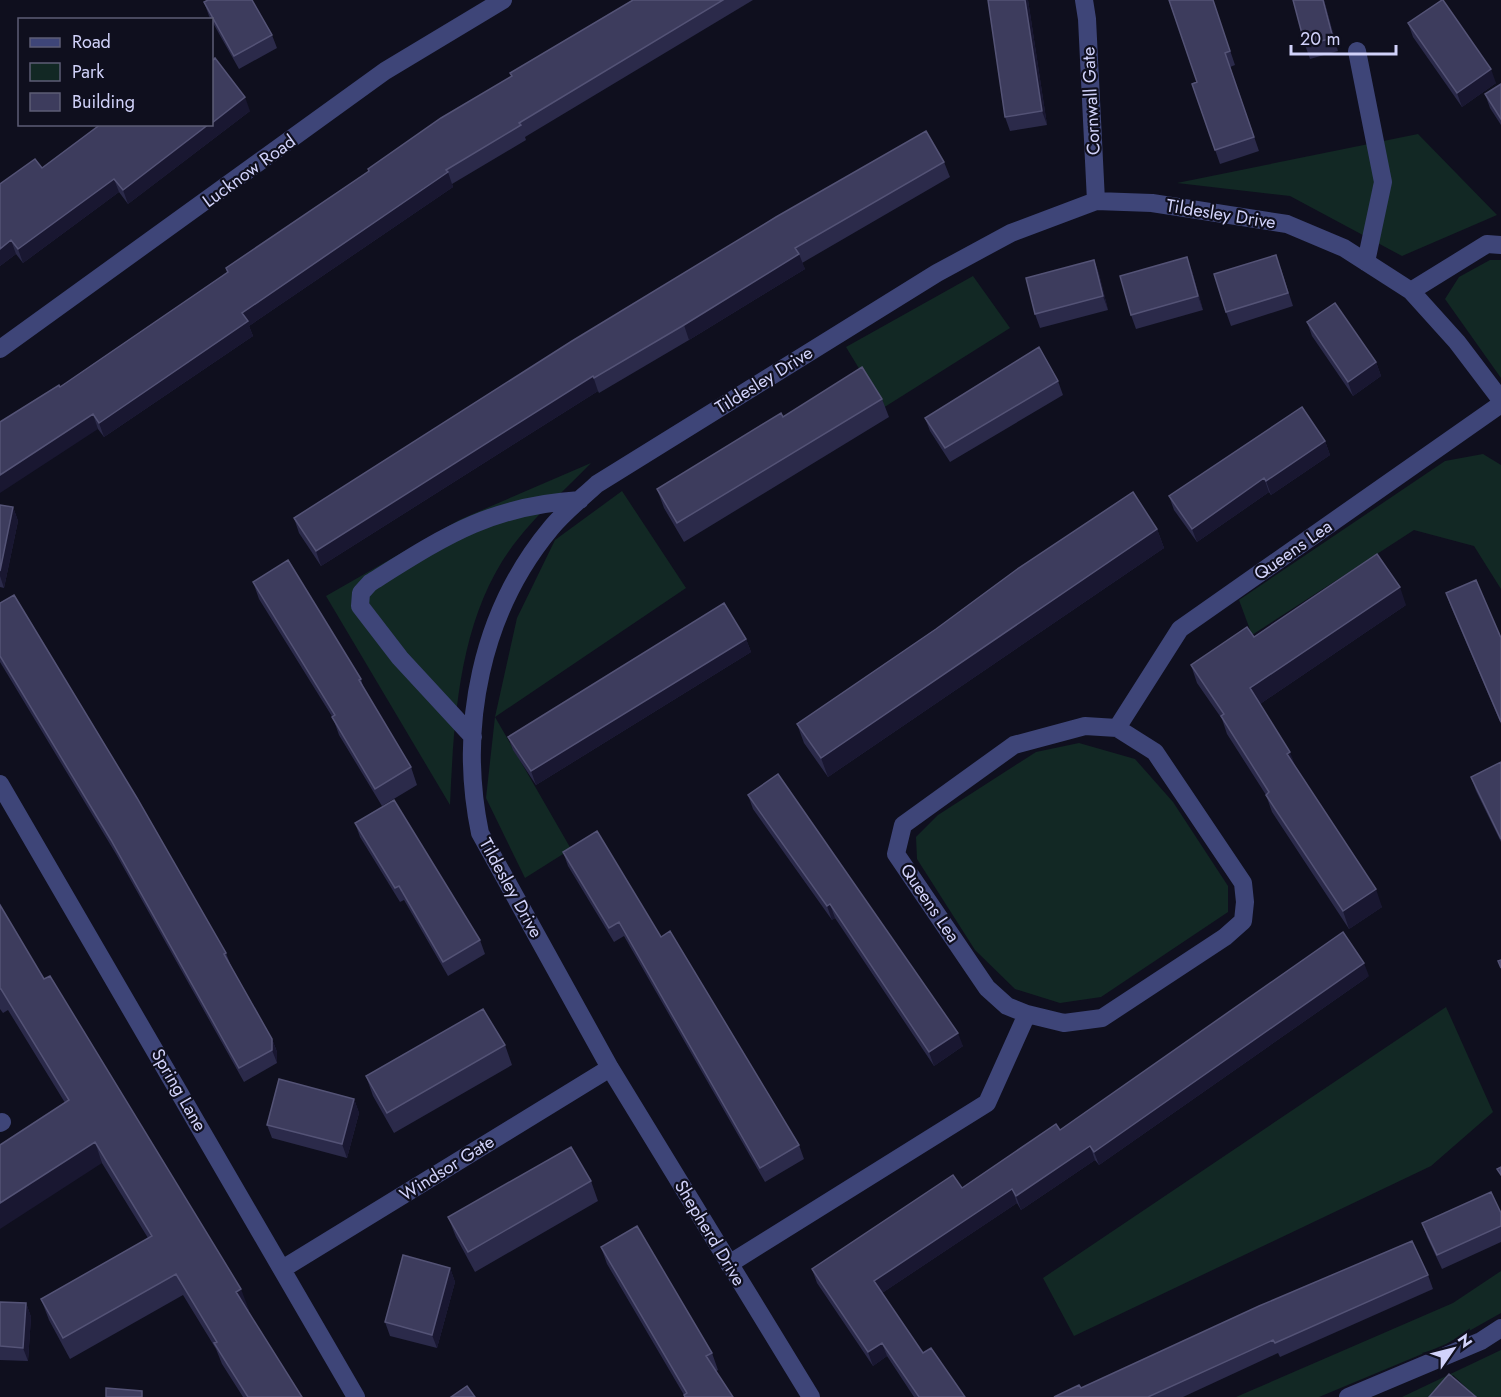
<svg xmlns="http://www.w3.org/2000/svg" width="1501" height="1397" font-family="Jost,sans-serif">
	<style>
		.green { fill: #122824 }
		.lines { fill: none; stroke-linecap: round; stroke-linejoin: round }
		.minor { stroke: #3e4578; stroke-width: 18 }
		.wall { fill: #2b2a4a }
		.shaded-wall { fill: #191731 }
		.building { fill: #3d3c5d; stroke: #545376; stroke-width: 1.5 }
		.labels { text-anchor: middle; stroke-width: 4.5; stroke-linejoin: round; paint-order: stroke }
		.street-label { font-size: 18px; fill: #d1d2fa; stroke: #0f0f1e }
	</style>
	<rect width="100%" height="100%" fill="#0f0f1e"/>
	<!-- green -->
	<path class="green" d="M1418 134 1497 215 1402 256 1290 196 1177 183Z
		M1490 260H1501V378L1445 299 1459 277Z
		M973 276 1010 328 883 408 846 347Z
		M1483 454 1501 465V589L1474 546 1414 530 1252 635 1239 600 1445 461Z
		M591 463C567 488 539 512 518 539 459 612 454 716 450 805L326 596 459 520Z
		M622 491 686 588 495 717 571 849 525 878 486 798 495 717 517 618 555 540Z
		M1079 743 1135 759 1173 802 1228 886V912L1101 997 1060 1003 1015 989 975 950 917 859 916 837 938 815 1036 752Z
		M1446 1007 1493 1112 1431 1166 1074 1336 1043 1278Z
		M1501 1271V1313L1446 1344 1319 1397H1236L1453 1303Z
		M1501 1350V1397H1476L1453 1375 1431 1397H1402Z"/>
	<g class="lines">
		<!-- minor -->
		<path class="minor" d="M1084 0 1087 19 1096 201
			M1357 51 1383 182 1366 262
			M1411 291 1487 244 1501 245
			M0 349 385 71 503 0
			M473 737 400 658 360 606 361 593 370 583C445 536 489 506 580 500
			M0 784 356 1397
			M1027 1014 1007 1006 987 988 896 854 903 825 1014 745 1085 726 1117 728
			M0 1123 2 1122
			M729 1264 987 1103 1027 1014 1064 1023 1102 1018 1225 937 1243 921 1245 902 1243 883 1155 752 1117 728 1180 629 1501 404
			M284 1268 610 1068
			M811 1397 610 1068 480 833C458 727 481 612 551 528 564 512 582 498 597 484L937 273 1011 233 1096 201 1152 203 1287 224 1344 248 1411 291 1457 342 1501 400
			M1348 1397 1481 1341 1501 1328"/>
	</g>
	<!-- wall -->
	<path class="wall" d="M633 0H753L525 137 526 140 452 184 453 187 249 326 253 336 104 437 98 429 60 387 227 273 226 268 369 172 368 169 512 76 510 73Z
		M988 0H1028L1047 125 1010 131 1005 117Z
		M1213 0 1235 65 1230 67 1259 151 1220 164 1192 84 1197 82Z
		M1293 0H1324L1338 51 1310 59 1305 45Z
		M204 2 272 35 277 48 239 69 209 16Z
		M1408 23 1496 83 1462 107 1413 37Z
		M1501 84V125L1490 108 1485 94Z
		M250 111 128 204 119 192 23 263 16 254 0 266V184L42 168 126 124Z
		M944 162 950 177 802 263 805 269 689 340 599 393 598 391 321 566 299 533 294 518Z
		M1094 260 1099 274 1108 310 1040 328 1035 314Z
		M1281 269 1293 306 1231 326 1226 312Z
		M1192 271 1203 310 1136 329 1131 315Z
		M1307 322 1376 362 1381 376 1353 396 1312 336Z
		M1058 381 1063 395 950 462 930 431 925 418Z
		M882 399 889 417 684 542 664 508 657 489Z
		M1325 441 1330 455 1271 495 1269 492 1197 542 1174 510 1169 496Z
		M0 505 13 507 18 521 4 588 0 587Z
		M1157 529 1164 548 828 777 804 743 797 724 936 629Z
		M253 582 361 679 364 690 411 767 417 785 382 806 339 735 333 718 259 599Z
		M1446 593 1501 638V724L1451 607Z
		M0 603 226 953 231 966 272 1039 277 1052V1063L244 1082 116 854 0 662Z
		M1406 605 1260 704 1296 768 1382 907 1349 929 1272 812 1266 795 1227 734 1222 719 1197 683 1191 665 1254 637Z
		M746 639 751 652 536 785 513 750 508 737Z
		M1501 762V842L1476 791 1471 777Z
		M748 795 963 1046 934 1066 835 918 832 920 753 809Z
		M355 823 480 940 485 954 448 976 404 900 400 902 360 837Z
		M563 852 661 937 799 1145 804 1159 765 1182 624 936 614 942 568 866Z
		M0 905 44 979 249 1310 247 1311 302 1397H243L222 1364 216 1349 183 1295 70 1359 49 1320 41 1299 148 1238 8 1010 3 1013 0 1009Z
		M1369 976 1099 1165 1095 1160 1021 1210 1017 1203 882 1293 923 1353 965 1397H914L887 1356 873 1366 817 1283 812 1269 962 1188 1060 1130Z
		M505 1045 512 1065 394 1133 373 1096 366 1076Z
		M354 1099 359 1113 347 1158 272 1138 267 1125Z
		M591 1181 598 1201 475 1272 456 1237 448 1217Z
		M1501 1213V1242L1442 1269 1427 1237 1422 1223Z
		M601 1247 712 1353 718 1370 684 1395 607 1264Z
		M450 1268 455 1282 437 1348 390 1336 385 1322Z
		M1428 1275 1433 1289 1280 1357 1278 1353 1183 1397H1054Z
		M0 1302 26 1303 31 1317 28 1361 0 1360Z"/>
	<!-- shaded-wall -->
	<path class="shaded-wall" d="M1025 0H1028L1047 125 1042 111Z
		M1323 0H1324L1338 51 1333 38Z
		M1491 69 1496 83 1462 107 1457 93Z
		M245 97 250 111 128 204 123 190 209 124H212V123Z
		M448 172 453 187 249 326 253 336 104 437 99 423 242 313Z
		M114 179 119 192 23 263 18 249Z
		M11 240 16 254 0 266V249Z
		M799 254 805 269 689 340 684 325Z
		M1187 257 1192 271 1203 310 1198 296Z
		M1094 260 1099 274 1108 310 1103 296Z
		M1376 362 1381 376 1353 396 1348 382Z
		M593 376 598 391 321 566 316 551Z
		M93 414 98 429 0 493V475Z
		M1325 441 1330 455 1271 495 1266 481Z
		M1264 478 1269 492 1197 542 1192 529Z
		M13 507 18 521 4 588 0 576V571Z
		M1157 529 1164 548 828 777 821 758Z
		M1400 587 1406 605 1257 706 1250 688Z
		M746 639 751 652 536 785 531 771Z
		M1290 752 1297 770 1287 754Z
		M1376 889 1382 907 1349 929 1343 911Z
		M830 904 835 918 832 920 827 906Z
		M1364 963 1369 976 1099 1165 1094 1152Z
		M958 1033 963 1046 934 1066 929 1052Z
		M272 1039 277 1052V1063L272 1050Z
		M354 1099 359 1113 347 1158 342 1144Z
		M95 1142 102 1163 0 1229V1203Z
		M1090 1146 1095 1160 1021 1210 1016 1196Z
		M1012 1189 1017 1203 879 1295 874 1281Z
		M450 1268 455 1282 437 1348 432 1335Z
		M241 1289 249 1310 243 1313 236 1292Z
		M26 1303 31 1317 28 1361 23 1348Z
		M882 1343 887 1356 873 1366 868 1352Z"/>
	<!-- building -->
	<path class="building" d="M208 0H252L272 35 234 56 204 2Z
		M633 0H723L519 123 521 125 446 170 448 172 242 313 248 321 99 423 93 414 0 475V422L59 385 60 387 228 272 226 268 369 171 368 169 441 118 512 76 510 73Z
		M988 0H1025L1042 111 1005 117Z
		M1169 0H1213L1230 51 1225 53 1254 137 1215 150 1192 84 1197 82Z
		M1293 0H1323L1333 38 1305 45Z
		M1442 0H1443L1491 69 1457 93 1408 23Z
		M215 58 245 97 212 123V61Z
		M1501 84V119L1485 94Z
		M101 124H209L123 190 114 179 18 249 11 240 0 249V184L35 159 42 168Z
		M926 131 944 162 795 248 799 254 684 325 594 378 593 376 316 551 294 518 572 341 776 217Z
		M1276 255 1288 293 1226 312 1214 274Z
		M1187 257 1198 296 1131 315 1120 276Z
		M1094 260 1103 296 1035 314 1026 278Z
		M1335 303 1376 362 1348 382 1307 322Z
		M1039 347 1058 381 945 448 925 418Z
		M862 367 882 399 677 523 657 489 781 413 783 417Z
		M1302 407 1325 441 1266 481 1264 478 1192 529 1169 496Z
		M1133 492 1157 529 821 758 797 724 936 629 1016 570Z
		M0 505 13 507 0 571Z
		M1377 554 1400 587 1250 688 1290 752 1287 754 1376 889 1343 911 1266 795 1269 792 1221 716 1224 714 1191 665 1247 627 1254 637Z
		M288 560 361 679 359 680 411 767 375 789 332 717 335 715 253 582Z
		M1476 580 1501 638V722L1446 593Z
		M14 595 137 798 226 953 224 954 272 1039V1050L239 1068 111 840 0 656V603Z
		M724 603 746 639 531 771 508 737Z
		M1501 762V839L1471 777Z
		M778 774 958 1033 929 1052 830 904 827 906 748 795Z
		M394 800 480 940 443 962 399 886 395 888 355 823Z
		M597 831 661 937 670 931 799 1145 760 1168 619 922 609 928 563 852Z
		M0 905 44 979 50 976 241 1289 236 1292 302 1397H248L214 1343 217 1342 176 1274 63 1338 41 1299 152 1236 95 1142 0 1203V1145L69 1100 1 989H0Z
		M1343 932 1364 963 1094 1152 1090 1146 1016 1196 1012 1189 874 1281 923 1353 931 1348 965 1397H919L882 1343 868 1352 812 1269 953 1175 962 1188 1056 1124 1060 1130Z
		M1501 960V968L1498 961Z
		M483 1009 505 1045 387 1113 366 1076Z
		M279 1079 354 1099 342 1144 267 1125Z
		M571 1147 591 1181 468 1252 448 1217Z
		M1501 1167V1175L1497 1169Z
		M1491 1192 1501 1213V1226L1437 1255 1422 1223Z
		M637 1226 712 1353 706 1356 733 1397H685L684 1395 687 1393 601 1247Z
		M1412 1241 1428 1275 1275 1343 1273 1340 1148 1397H1054L1079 1385 1081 1388 1259 1306Z
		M403 1255 450 1268 432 1335 385 1322Z
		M0 1302 26 1303 23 1348 0 1346Z
		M1449 1374 1476 1397H1429Z
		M467 1386 475 1397H451Z
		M106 1388 142 1391V1397H106Z"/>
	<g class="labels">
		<!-- street labels -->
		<g class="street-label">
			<text transform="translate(1091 101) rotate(-93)" y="6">Cornwall Gate</text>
			<text transform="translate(249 171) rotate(-36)" y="6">Lucknow Road</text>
			<text transform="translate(1221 214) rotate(9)" y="6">Tildesley Drive</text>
			<text transform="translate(764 380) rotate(-32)" y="6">Tildesley Drive</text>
			<text transform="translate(1293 550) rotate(-35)" y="6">Queens Lea</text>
			<text transform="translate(511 888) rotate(61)" y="6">Tildesley Drive</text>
			<text transform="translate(930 903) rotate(56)" y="6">Queens Lea</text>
			<text transform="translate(179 1090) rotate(60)" y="6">Spring Lane</text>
			<text transform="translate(447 1168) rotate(-32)" y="6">Windsor Gate</text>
			<text transform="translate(710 1233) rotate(59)" y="6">Shepherd Drive</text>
		</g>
	</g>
	<!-- legend -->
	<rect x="18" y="18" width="195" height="108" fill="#0f0f1e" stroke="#5d5d76" stroke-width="1.5"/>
	<rect x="30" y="38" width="30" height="9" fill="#3e4578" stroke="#5d5d76" stroke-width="1.5"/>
	<text x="72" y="48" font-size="18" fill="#d1d2fa">Road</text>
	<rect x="30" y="63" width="30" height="18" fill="#122824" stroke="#5d5d76" stroke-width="1.5"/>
	<text x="72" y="78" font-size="18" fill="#d1d2fa">Park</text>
	<rect x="30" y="93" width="30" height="18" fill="#3d3c5d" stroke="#5d5d76" stroke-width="1.5"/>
	<text x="72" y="108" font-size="18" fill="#d1d2fa">Building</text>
	<!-- north arrow -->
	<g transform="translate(1453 1349) rotate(55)" stroke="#0f0f1e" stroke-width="4.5" paint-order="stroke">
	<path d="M0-4.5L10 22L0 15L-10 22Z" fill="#d1d2fa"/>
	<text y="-9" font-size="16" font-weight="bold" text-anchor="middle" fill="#d1d2fa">N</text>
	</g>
	<!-- scale -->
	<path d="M1291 45v9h105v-9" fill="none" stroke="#d1d2fa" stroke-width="3"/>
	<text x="1300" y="45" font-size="18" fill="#d1d2fa" stroke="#0f0f1e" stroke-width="4.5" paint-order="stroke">20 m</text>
</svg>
